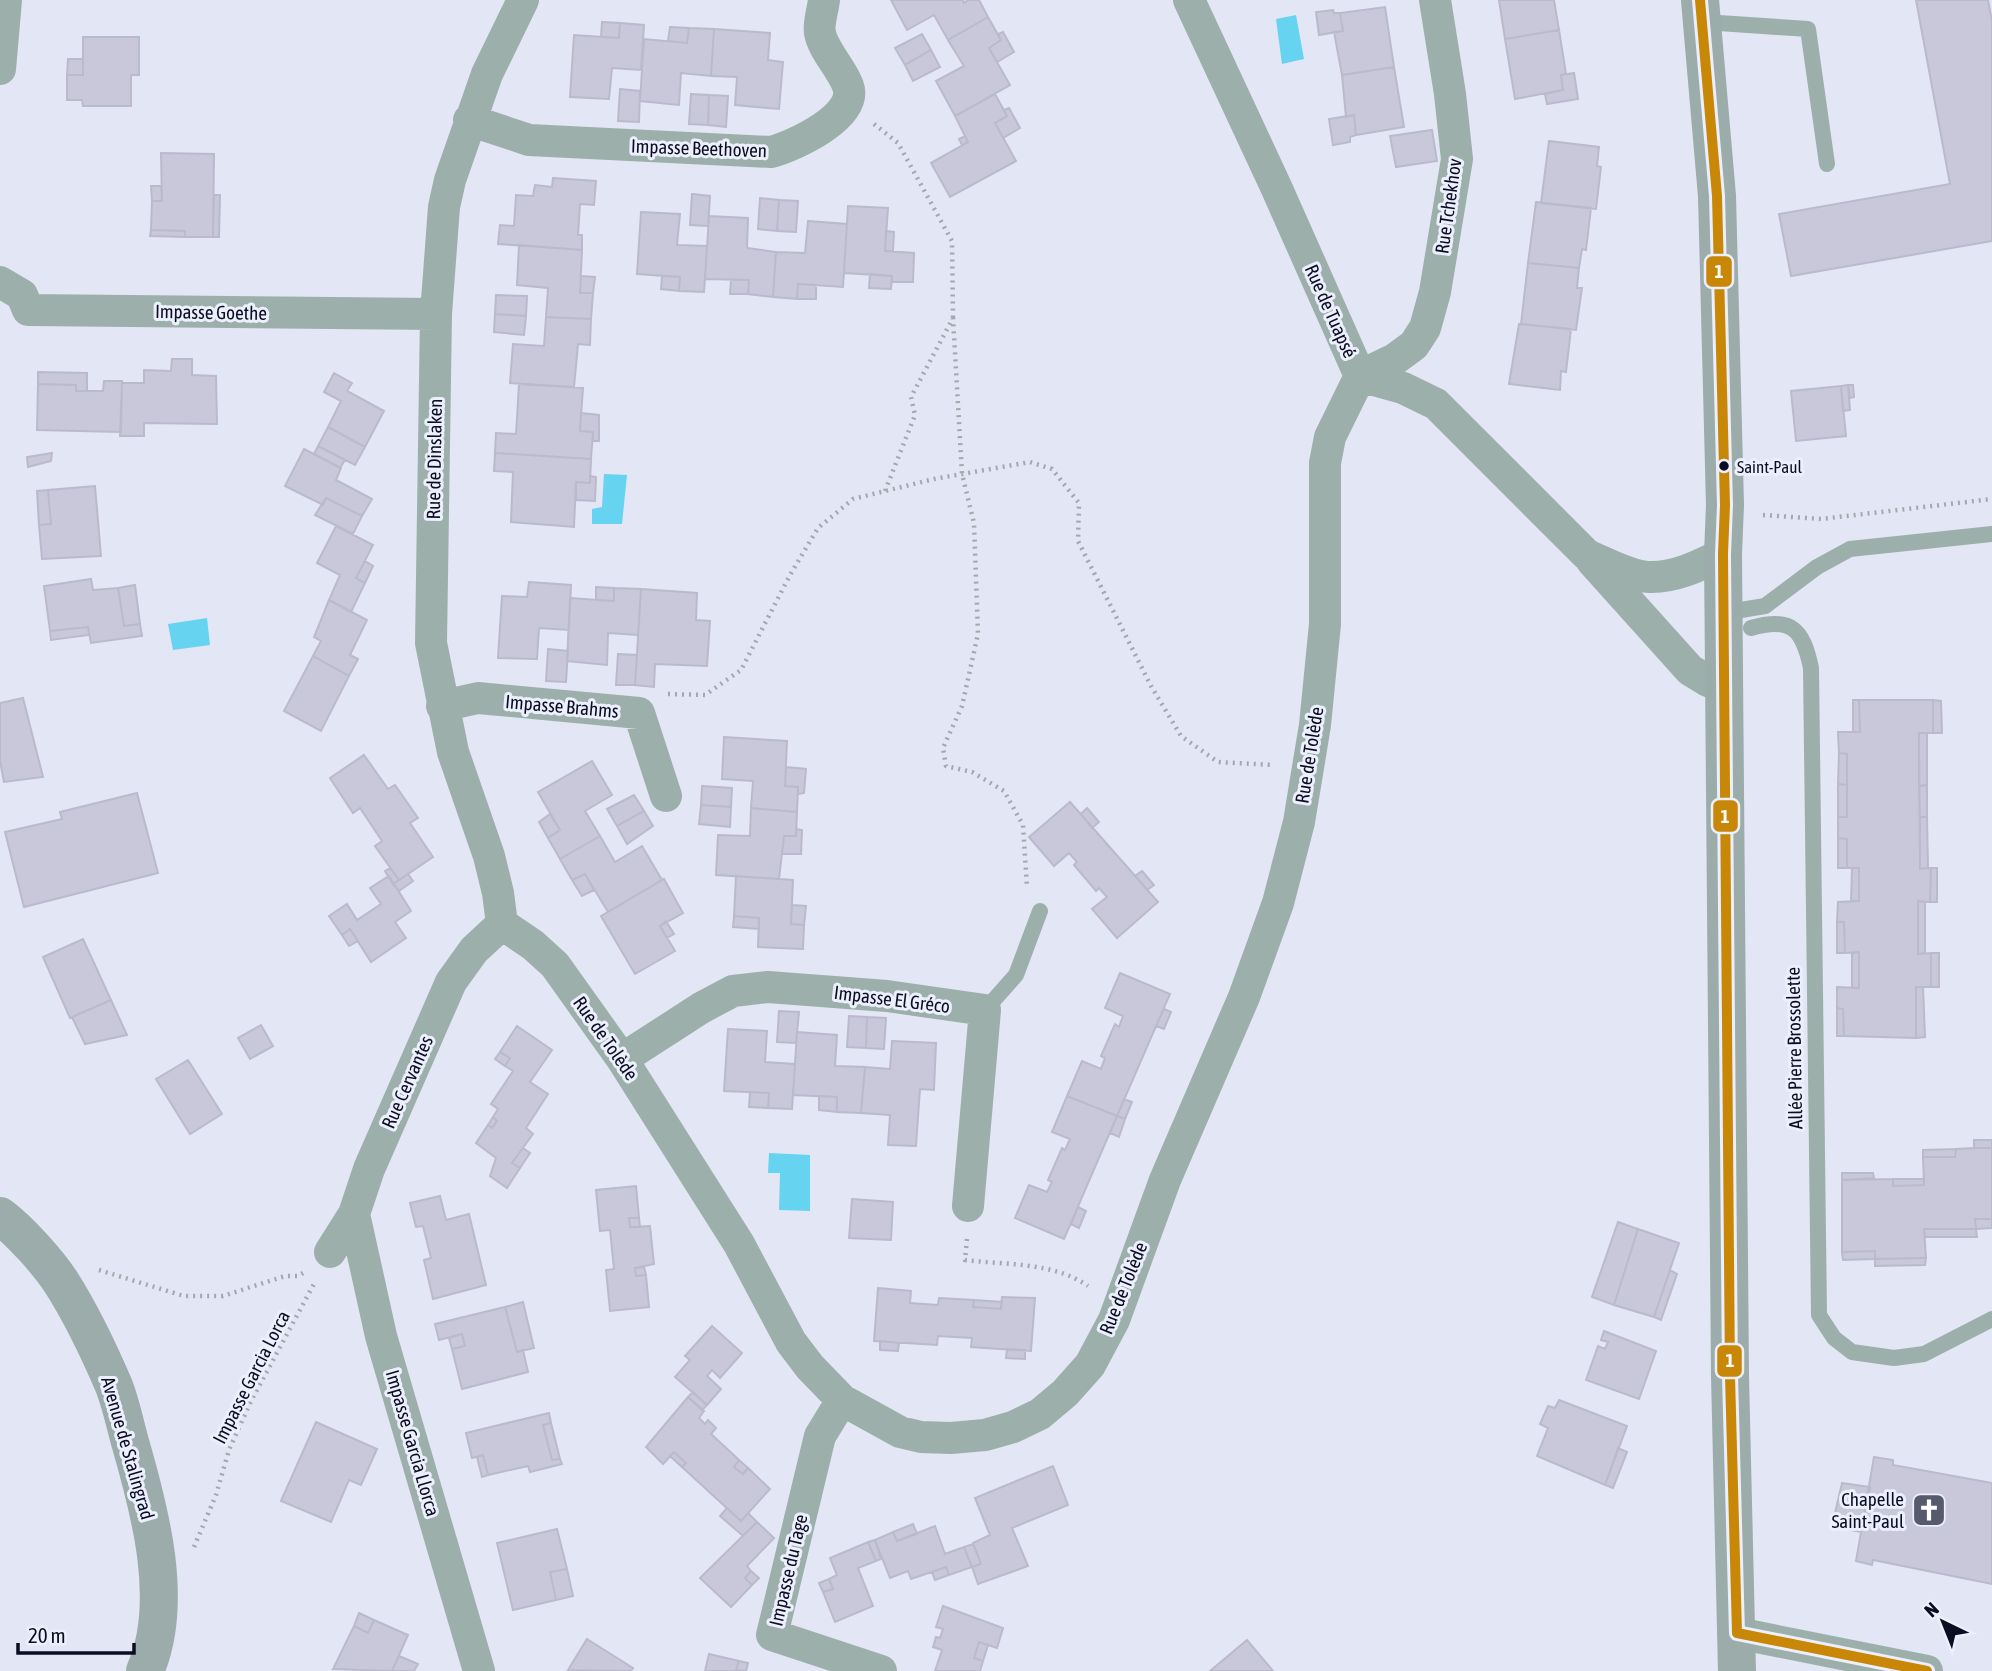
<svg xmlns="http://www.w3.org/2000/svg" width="1992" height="1671" font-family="'Asap Condensed',sans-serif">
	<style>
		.water { fill: #66d3f1 }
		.building { fill: #c9c7da; stroke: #bbb9cc; stroke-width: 2 }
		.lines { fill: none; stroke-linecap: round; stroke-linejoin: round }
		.path { stroke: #a0aaad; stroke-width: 4.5; stroke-dasharray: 2 5; stroke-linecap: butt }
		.lane { stroke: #9dafab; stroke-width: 16 }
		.street { stroke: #9dafab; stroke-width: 32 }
		.secondary { stroke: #9bacab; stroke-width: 38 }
		.bus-1-casing { stroke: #eceffc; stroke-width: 16 }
		.bus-1 { stroke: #c88707; stroke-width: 10 }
		.bus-dot { fill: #0c0d23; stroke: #eceffc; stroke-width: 2.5 }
		.labels { text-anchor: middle; stroke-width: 6; stroke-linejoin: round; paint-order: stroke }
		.bus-label { font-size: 17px; fill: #0c0d23; stroke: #eceffc; text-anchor: start }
		.street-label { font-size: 19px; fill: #0c0d23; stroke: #eceffc }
		.poi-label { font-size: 19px; fill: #0c0d23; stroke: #eceffc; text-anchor: end }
		.line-badge { stroke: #eceffc; stroke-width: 2.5 }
		.badge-label { font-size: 19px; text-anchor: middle; font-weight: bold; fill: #fff }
	</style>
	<rect width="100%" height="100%" fill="#e3e6f5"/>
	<!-- water -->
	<path class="water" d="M1296 15 1304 59 1282 64 1276 19Z
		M604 474 627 475 622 524H592V509L602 507Z
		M207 618 210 645 173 650 168 624Z
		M769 1153 810 1155V1211L779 1210 780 1173H768Z"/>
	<!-- building -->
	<path class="building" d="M891 0H963L964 3 968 0H979L988 17 948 40 934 15 907 30Z
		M1499 0H1554L1559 30 1505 39Z
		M1916 0H1988L1992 21V241L1791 276 1779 214 1950 184Z
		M1385 7 1394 67 1342 75 1334 32 1343 31 1340 13Z
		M1333 10 1334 13H1340L1343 31 1319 35 1316 12Z
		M988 17 1001 40 989 48 1010 85 955 116 936 81 964 66 948 40Z
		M602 22 620 23 619 38 601 37Z
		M620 23 644 25 641 70 612 68 609 99 570 97 574 35 619 38Z
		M670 27 689 28 687 43 668 41Z
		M689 28 714 29 711 76 681 73 679 105 640 101 644 39 687 43Z
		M714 29 770 33 768 60 783 62 779 109 735 105 737 77 711 76Z
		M1559 30 1566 74 1561 75 1563 90 1515 99 1505 39Z
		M1003 32 1014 52 997 62 989 48 1001 40 998 34Z
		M922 34 931 50 905 65 895 48Z
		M83 37H139V75H131V106H83L82 100H67V75H83Z
		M931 50 940 67 913 81 905 65Z
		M68 59H83V75H67Z
		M1394 67 1404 127 1356 135 1354 115 1346 117 1342 75Z
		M1574 73 1578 99 1547 104 1545 94 1563 90 1561 75Z
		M620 89 640 91 639 122 618 121Z
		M691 94 709 95 708 125 689 124Z
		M995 94 1007 116 995 123 1016 161 950 197 931 163 968 142 955 116Z
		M709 95 728 96 726 127 708 125Z
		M1009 108 1020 128 1003 138 995 123 1007 116 1004 110Z
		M1354 115 1356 135 1350 137V142L1333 145 1329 119Z
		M1432 130 1437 161 1396 167 1390 136Z
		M965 136 968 142 962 145 959 139Z
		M1549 141 1599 147 1597 166 1601 167 1596 209 1541 203Z
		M161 153 214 154 213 237H185V231L151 230 152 201H162Z
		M553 178 596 181 594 205 580 204 578 235H582V250L498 244 500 225 514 226 516 195 533 196 535 185 552 187Z
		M151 186H161L162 201H152Z
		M692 194 710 196 708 226 690 225Z
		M214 195H220L219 237H213Z
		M760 198 779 200 777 231 758 229Z
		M779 200 798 201 796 232 777 231Z
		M1536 202 1591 208 1586 250 1582 249 1579 268 1528 263Z
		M848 206 888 208 885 251 914 253 913 282H892V276L844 273Z
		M641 212 680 214 677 245 707 246 704 292 679 291 680 277 637 274Z
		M709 216 748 218 747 248 776 252 773 297 748 294 749 280 705 279Z
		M808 221 847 224 843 287 798 284 797 299 773 297 776 252 805 253Z
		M151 230 185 231V237L150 236Z
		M886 231 894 232 893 251H885Z
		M519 245 582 250 580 293H593L591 319 546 317 548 288 517 285Z
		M1528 263 1579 268 1577 288H1582L1576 330 1521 324Z
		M870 274 892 276 891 289 869 288Z
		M581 276 595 277 593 293H580Z
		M662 276 680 277 679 291 661 289Z
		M731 280H749L748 294H730Z
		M798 284 816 285V299H797Z
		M496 295 527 296 526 316 495 314Z
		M495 314 526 316 524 335 494 332Z
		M546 317 591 319 590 345 578 344 574 387 510 383 513 344 544 346Z
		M1519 324 1571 329 1566 372 1561 371 1560 390 1509 384Z
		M172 359H192V375L216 376 217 424 144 423V436H120L122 383H144V370L171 371Z
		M38 372 87 373V391H76V385L38 384Z
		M334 373 352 383 347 391 384 411 365 447 328 427 341 401 324 392Z
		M104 381H122L121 432 37 430 38 384 76 385V391H103Z
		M519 384 583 388 580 431 593 432 591 459 495 453 496 433 516 434Z
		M1848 385 1850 410 1843 411 1841 386Z
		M1848 385H1853L1854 397 1850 398Z
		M1841 386 1846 436 1796 441 1791 391Z
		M581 413 599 415V441H593V432L580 431Z
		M328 427 365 447 355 465 318 446Z
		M318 446 345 460 340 468 314 454Z
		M304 449 341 468 336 480 372 499 362 516 326 498 323 505 285 486Z
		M52 453 51 461 28 467 27 457Z
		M495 453 591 459 590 483 576 482 574 527 511 522 513 472 494 471Z
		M590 476 596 477 595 501 576 500V482L590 483Z
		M95 486 101 556 42 559 39 525 51 524 48 490Z
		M48 490 51 524 39 525 37 491Z
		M326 498 362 516 353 534 315 515Z
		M336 526 373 545 356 578 365 583 351 612 329 600 340 575 317 563Z
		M365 561 373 566 365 583 356 578Z
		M91 579 93 590 118 588 124 626 140 624 142 636 91 643 88 627 50 631 44 586Z
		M529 582 571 585 569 630 539 628 537 659 498 658 502 596 527 597Z
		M135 585 140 624 124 626 118 588Z
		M596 587 614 588V601L596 600Z
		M614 588 641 589 638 635 608 633 607 665 567 661 570 598 614 601Z
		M641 589 697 593 696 620 710 621 707 666 655 664 654 687 635 685Z
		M329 600 367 620 350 655 358 659 349 676 313 656 321 641 314 637Z
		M88 627 89 635 51 640 50 631Z
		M548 649 568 651 566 682 546 681Z
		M618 654 637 655 635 685H616Z
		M313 656 349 676 321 731 284 711Z
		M23 698 43 777 4 782 0 761V703Z
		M1853 700H1859L1860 732H1853Z
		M1859 700H1933V733H1919L1920 869 1931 868 1930 902 1918 901V954L1931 953V987H1916V1038L1844 1036 1843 1009 1837 1008V987L1859 988V952L1845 953 1844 922H1837L1838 902 1859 901V868H1847V839L1838 838V817H1847V754L1839 753 1838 732H1860Z
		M1933 700 1941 701 1942 733H1933Z
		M1919 733H1927V785L1919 786Z
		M724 737 787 741 785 786 798 787 797 812 751 808 753 781 722 779Z
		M1839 753 1847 754V785L1838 784Z
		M364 755 388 789 395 785 418 818 410 823 433 857 399 880 375 846 382 841 360 808 353 813 330 778Z
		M592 761 612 795 585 811 600 836 560 859 548 838 560 830 538 792Z
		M786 767 806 769 804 793 798 794V787L785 786Z
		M1838 784 1847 785V817H1838Z
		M1927 785V817H1920L1919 786Z
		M702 786 732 788 731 807 701 805Z
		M137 793 158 873 24 907 5 832 62 819 60 812Z
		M634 795 644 811 617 826 607 809Z
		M1070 802 1158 902 1117 938 1092 909 1107 897 1099 888 1096 891 1074 865 1077 862 1069 853 1054 866 1029 837Z
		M701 805 731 807 730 827 699 824Z
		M751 808 797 812 796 836H784L779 879 716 875 718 835 750 836Z
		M1087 808 1099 822 1092 828 1081 814Z
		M644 811 653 826 627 844 617 826Z
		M550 814 560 830 548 838 539 822Z
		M1920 817H1927L1928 868 1920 869Z
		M796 829 802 830 801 854H782L784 836H796Z
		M600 836 615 862 642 846 662 880 608 912 585 874 572 880 560 859Z
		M1838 838 1847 839V868H1838Z
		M390 868 399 880 393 884 385 871Z
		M1852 868H1859V901H1851Z
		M1931 868H1937V902H1930Z
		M1142 871 1154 885 1147 890 1135 876Z
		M408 874 413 881 399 891 393 884Z
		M585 874 594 890 582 896 572 880Z
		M389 876 411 911 395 922 406 938 371 962 350 929 342 935 329 916 347 904 357 920 381 904 370 888Z
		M736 876 793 880 791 924 804 925 803 949 758 947 759 918 734 916Z
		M664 879 683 913 660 926 675 951 635 974 601 916Z
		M1918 901 1925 902V953L1918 954Z
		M792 905 806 906 804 925 791 924Z
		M734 916 759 918V929L733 927Z
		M666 921 674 934 667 938 660 926Z
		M1837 922H1844L1845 953H1837Z
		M350 929 358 941 349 946 342 935Z
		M83 939 111 1000 70 1018 43 957Z
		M1859 952V988H1852V953Z
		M1931 953H1939V987H1931Z
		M1120 973 1170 994 1117 1116 1067 1096 1082 1061 1101 1069 1105 1058 1101 1056 1115 1024 1119 1027 1123 1016 1105 1008Z
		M1916 987H1923L1925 1037 1916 1038Z
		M111 1000 127 1035 85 1044 72 1017Z
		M1837 1008 1843 1009 1844 1036H1837Z
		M1164 1009 1171 1012 1164 1029 1156 1026Z
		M779 1011 799 1012 796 1043 777 1042Z
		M849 1016 867 1017 866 1048 847 1047Z
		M867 1017 886 1018 884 1049 866 1048Z
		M261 1025 273 1046 250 1059 238 1038Z
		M517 1026 552 1050 530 1082 548 1094 526 1128 533 1134 512 1163 520 1168 507 1188 490 1176 496 1158 476 1143 488 1125 492 1128 497 1121 493 1117 498 1109 491 1104 513 1071 505 1066 510 1058 500 1052Z
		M728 1029 767 1031 765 1062 795 1064 792 1109 768 1108 769 1093 724 1091Z
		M797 1032 837 1035 835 1066 865 1067 861 1113 837 1112V1097L793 1095Z
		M892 1041 936 1043 934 1090 920 1089 916 1146 888 1145 890 1115 861 1113 865 1067 890 1069Z
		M500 1052 510 1058 505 1066 495 1059Z
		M188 1060 222 1114 190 1134 156 1079Z
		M750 1092 769 1093 768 1108 749 1107Z
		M819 1096 837 1097V1112L819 1110Z
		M1067 1096 1117 1116 1064 1239 1015 1218 1029 1185 1047 1192 1052 1182 1048 1180 1062 1148 1065 1150 1070 1139 1052 1132Z
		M1124 1099 1132 1102 1125 1119 1117 1116Z
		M1117 1116 1125 1119 1119 1137 1110 1133Z
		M493 1117 497 1121 492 1128 488 1125Z
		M1974 1140H1992V1148H1974Z
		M523 1148 530 1153 520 1168 512 1163Z
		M1974 1148H1992V1219H1975L1976 1229H1924L1926 1258 1875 1259V1251L1842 1252V1180L1893 1179V1186L1924 1185 1923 1157H1955L1956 1149Z
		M1956 1149 1955 1157H1923V1150Z
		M1842 1173H1873L1874 1178 1842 1180Z
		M1893 1179H1924V1185L1893 1186Z
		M636 1186 639 1218H629L630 1227 650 1226 654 1264 635 1268 636 1276 646 1275 649 1307 610 1311 606 1270 614 1269 610 1230 600 1231 596 1190Z
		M440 1196 446 1220 469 1214 486 1285 433 1299 424 1260 431 1258 423 1226 416 1227 410 1203Z
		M852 1199 893 1202 891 1240 849 1238Z
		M1078 1207 1086 1211 1079 1228 1071 1224Z
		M629 1218H639L640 1227H630Z
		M1975 1219H1992V1228L1976 1229Z
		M1618 1222 1638 1229 1614 1305 1592 1297Z
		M1638 1229 1679 1243 1654 1317 1614 1305Z
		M1924 1229H1976L1977 1237H1925Z
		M1875 1251V1259L1843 1260 1842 1252Z
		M1926 1258 1925 1265 1875 1266V1259Z
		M644 1267 646 1275 636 1276 635 1268Z
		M1670 1270 1677 1274 1661 1320 1654 1317Z
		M878 1288 911 1291 910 1303 938 1305 939 1298 974 1300 973 1307 1001 1309 1002 1297 1035 1298 1031 1351 971 1347 972 1338 938 1336 937 1345 874 1341Z
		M974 1300 1002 1302 1001 1309 973 1307Z
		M523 1302 534 1348 517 1352 505 1307Z
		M505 1307 517 1352 523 1350 528 1372 462 1389 452 1349 465 1346 462 1334 439 1340 435 1324Z
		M712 1326 742 1353 720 1378 712 1370 707 1376 721 1389 707 1405 675 1377 690 1360 685 1356Z
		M1604 1331 1656 1351 1639 1399 1586 1380 1598 1346 1605 1349 1608 1342 1601 1340Z
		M462 1334 465 1346 452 1349 449 1338Z
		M880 1341 899 1343 898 1351 880 1350Z
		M1007 1349 1025 1350V1359L1006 1358Z
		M693 1392 707 1405 702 1410 688 1397Z
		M688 1397 704 1411 699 1418 705 1424 708 1420 716 1428 711 1434 739 1460 734 1467 743 1474 748 1468 770 1489 741 1521 682 1467 686 1463 674 1452 663 1464 646 1447Z
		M1559 1400 1627 1426 1605 1485 1537 1456 1548 1428 1540 1424 1548 1406 1555 1408Z
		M549 1413 551 1423 543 1425 552 1460 560 1459 562 1464 530 1472 528 1466 488 1475 483 1455 472 1458 466 1433Z
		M316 1422 377 1449 361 1485 349 1480 331 1522 281 1501Z
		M551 1423 560 1459 552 1460 543 1425Z
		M1618 1448 1627 1452 1613 1488 1605 1485Z
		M674 1452 686 1463 682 1467 670 1456Z
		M483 1455 488 1475 482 1477 477 1457Z
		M1874 1457 1893 1460V1465L1992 1483V1584L1873 1560 1872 1565 1856 1561Z
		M739 1460 748 1468 743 1474 734 1467Z
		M1053 1466 1068 1505 1012 1528 1028 1566 978 1584 972 1567 981 1564 973 1543 990 1535 975 1498Z
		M1842 1483 1870 1487 1861 1532 1832 1526Z
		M727 1508 741 1521 748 1513 757 1522 743 1536 720 1516Z
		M757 1522 774 1538 747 1566 751 1571 745 1578 752 1585 731 1607 700 1578Z
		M913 1524 917 1534 897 1541 893 1532Z
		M935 1526 945 1554 964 1547 972 1567 949 1575 946 1567 911 1579 908 1571 890 1578 875 1540 893 1532 897 1541Z
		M557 1529 567 1569 550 1572 556 1600 513 1610 497 1543Z
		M875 1540 881 1559 876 1561 868 1542Z
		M868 1542 876 1561 858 1568 873 1606 835 1622 823 1592 833 1589 829 1579 837 1575 830 1558Z
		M973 1544 981 1564 972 1567 964 1547Z
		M946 1567 949 1575 935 1580 932 1572Z
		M567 1569 573 1596 556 1600 550 1572Z
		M751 1571 759 1578 752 1585 745 1578Z
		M829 1579 833 1589 823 1592 819 1583Z
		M943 1606 1003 1628 997 1648 979 1642 974 1658 983 1661 980 1671H935L942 1650 933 1647 936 1637 940 1638 943 1629 936 1627Z
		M359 1613 374 1620 368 1633 354 1626Z
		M374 1620 408 1635 392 1671 333 1669 354 1626 368 1633Z
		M587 1639 633 1668 631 1671 568 1670Z
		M1247 1640 1273 1671H1210Z
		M979 1642 988 1645 983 1661 974 1658Z
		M709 1654 739 1661 736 1670 739 1671H705Z
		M399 1656 418 1664 414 1671H392Z
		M739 1661 748 1663 746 1671 736 1670Z"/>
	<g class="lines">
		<!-- path -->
		<path class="path" d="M874 124 898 143 952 241 953 318
			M885 491 915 415 911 397 953 318 962 474 974 523 978 634 962 706 943 748 946 766 972 772 1004 791 1023 825 1027 887
			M1763 515 1821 519 1992 499
			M668 694 705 695 741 670 790 575 818 528 853 499 934 479 1030 462 1052 469 1079 503 1078 541 1151 686 1181 736 1218 762 1273 765
			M967 1239 965 1260C1006 1265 1054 1262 1088 1286
			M99 1270 184 1296H223L285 1276H298L303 1273
			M194 1547 216 1495 229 1450 251 1401 315 1282"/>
		<!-- lane -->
		<path class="lane" d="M1704 22 1808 29 1827 164
			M1741 610 1765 606 1817 567 1850 549 1992 534
			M1751 628C1792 616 1803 630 1811 668L1819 1315 1834 1338 1852 1352 1894 1358 1924 1354 1992 1319
			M985 1010 1016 975 1040 911"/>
		<!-- street -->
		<path class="street" d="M1189 0 1277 189 1360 376 1403 388 1436 404 1587 555C1604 562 1631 577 1649 577 1676 578 1700 565 1723 554
			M0 69 6 0
			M469 120 529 140 771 152C794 146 859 116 848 86 842 69 823 50 820 33 818 24 823 9 824 0
			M0 282 22 295 28 310 436 314
			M1592 561 1690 670 1708 681 1725 688
			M442 706 478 698 639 713 666 796
			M502 924 533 945 555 965 622 1059 739 1244 791 1342 810 1367 842 1400 900 1432 921 1437 951 1438 985 1435 1013 1427 1040 1414 1065 1393 1090 1365 1114 1320 1165 1180 1244 997 1278 903 1299 822 1315 725 1325 624V463L1330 437 1360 376 1395 359 1414 345 1425 328 1435 292 1457 159 1450 94 1435 0
			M502 924 498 893 489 856 453 752 431 643 436 314 444 207 450 180 487 74 523 0
			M622 1059 701 1008 733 991 768 987 887 996 985 1010 968 1206
			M354 1214 381 1336 479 1671
			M330 1252 354 1214 369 1169 451 982 474 950 502 924
			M842 1400 820 1436 772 1635 881 1671
			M1737 1633 1927 1671"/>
		<!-- secondary -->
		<path class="secondary" d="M1700 0 1717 196 1725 505 1723 554 1730 1376 1737 1671
			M0 1216C19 1230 48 1262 61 1282 82 1315 99 1351 114 1386 121 1404 125 1424 130 1442 150 1511 175 1603 145 1671"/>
		<!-- bus-1 casing -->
		<g class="bus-1-casing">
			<path id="bus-1" d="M1700 0 1717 196 1725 505 1723 554 1730 1376 1737 1633
				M1737 1633 1927 1671"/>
		</g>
		<!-- bus-1 -->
		<use href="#bus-1" class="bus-1"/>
	</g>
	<!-- icons -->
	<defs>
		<g id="church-square" transform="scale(1.75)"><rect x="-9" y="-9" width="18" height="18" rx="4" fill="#57596c" stroke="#eceffc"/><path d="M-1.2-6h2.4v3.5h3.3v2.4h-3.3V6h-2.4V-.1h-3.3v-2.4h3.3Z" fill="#fff"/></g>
	</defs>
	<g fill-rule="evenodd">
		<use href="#church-square" x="1929" y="1510"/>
	</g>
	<!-- markers -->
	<circle class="bus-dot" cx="1724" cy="466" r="6"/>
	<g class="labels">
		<!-- bus labels -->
		<g class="bus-label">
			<text x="1737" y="473">Saint-Paul</text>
		</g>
		<!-- street labels -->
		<g class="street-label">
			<text transform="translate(699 148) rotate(2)" y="7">Impasse Beethoven</text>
			<text transform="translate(1448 206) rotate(-82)" y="7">Rue Tchekhov</text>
			<text transform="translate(1331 311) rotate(66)" y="7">Rue de Tuapsé</text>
			<text transform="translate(211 312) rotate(1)" y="7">Impasse Goethe</text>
			<text transform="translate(434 459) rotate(-89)" y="7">Rue de Dinslaken</text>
			<text transform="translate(562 706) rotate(5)" y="7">Impasse Brahms</text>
			<text transform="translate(1309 755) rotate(-81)" y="7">Rue de Tolède</text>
			<text transform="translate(892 999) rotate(7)" y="7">Impasse El Gréco</text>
			<text transform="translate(606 1038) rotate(55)" y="7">Rue de Tolède</text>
			<text transform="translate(1794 1048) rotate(-91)" y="7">Allée Pierre Brossolette</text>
			<text transform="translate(407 1082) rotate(-66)" y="7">Rue Cervantes</text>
			<text transform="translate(1123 1288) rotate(-68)" y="7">Rue de Tolède</text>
			<text transform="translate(251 1377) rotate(-63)" y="7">Impasse Garcia Lorca</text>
			<text transform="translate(413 1443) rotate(74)" y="7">Impasse Garcia Llorca</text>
			<text transform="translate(128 1448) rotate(74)" y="7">Avenue de Stalingrad</text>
			<text transform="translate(788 1570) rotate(-77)" y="7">Impasse du Tage</text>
		</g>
		<!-- poi labels -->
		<g class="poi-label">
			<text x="1904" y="1506">Chapelle<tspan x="1904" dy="22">Saint-Paul</tspan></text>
		</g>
	</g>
	<g class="line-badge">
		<rect x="1705" y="255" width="28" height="33" rx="7" fill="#c88707"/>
		<rect x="1712" y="799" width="27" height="34" rx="7" fill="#c88707"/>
		<rect x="1716" y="1344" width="27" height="34" rx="7" fill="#c88707"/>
	</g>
	<g class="badge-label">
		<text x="1719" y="278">1</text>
		<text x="1725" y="823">1</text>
		<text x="1730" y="1367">1</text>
	</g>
	<!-- north arrow -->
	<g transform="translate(1943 1622) rotate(317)" stroke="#eceffc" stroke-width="5" paint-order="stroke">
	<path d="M0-5L12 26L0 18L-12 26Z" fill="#0c0d23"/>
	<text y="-10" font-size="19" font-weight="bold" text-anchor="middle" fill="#0c0d23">N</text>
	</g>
	<!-- scale -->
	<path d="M18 1643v10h116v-10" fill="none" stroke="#0c0d23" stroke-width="3.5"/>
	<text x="28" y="1643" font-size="21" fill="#0c0d23" stroke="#eceffc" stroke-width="5" paint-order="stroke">20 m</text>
</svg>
